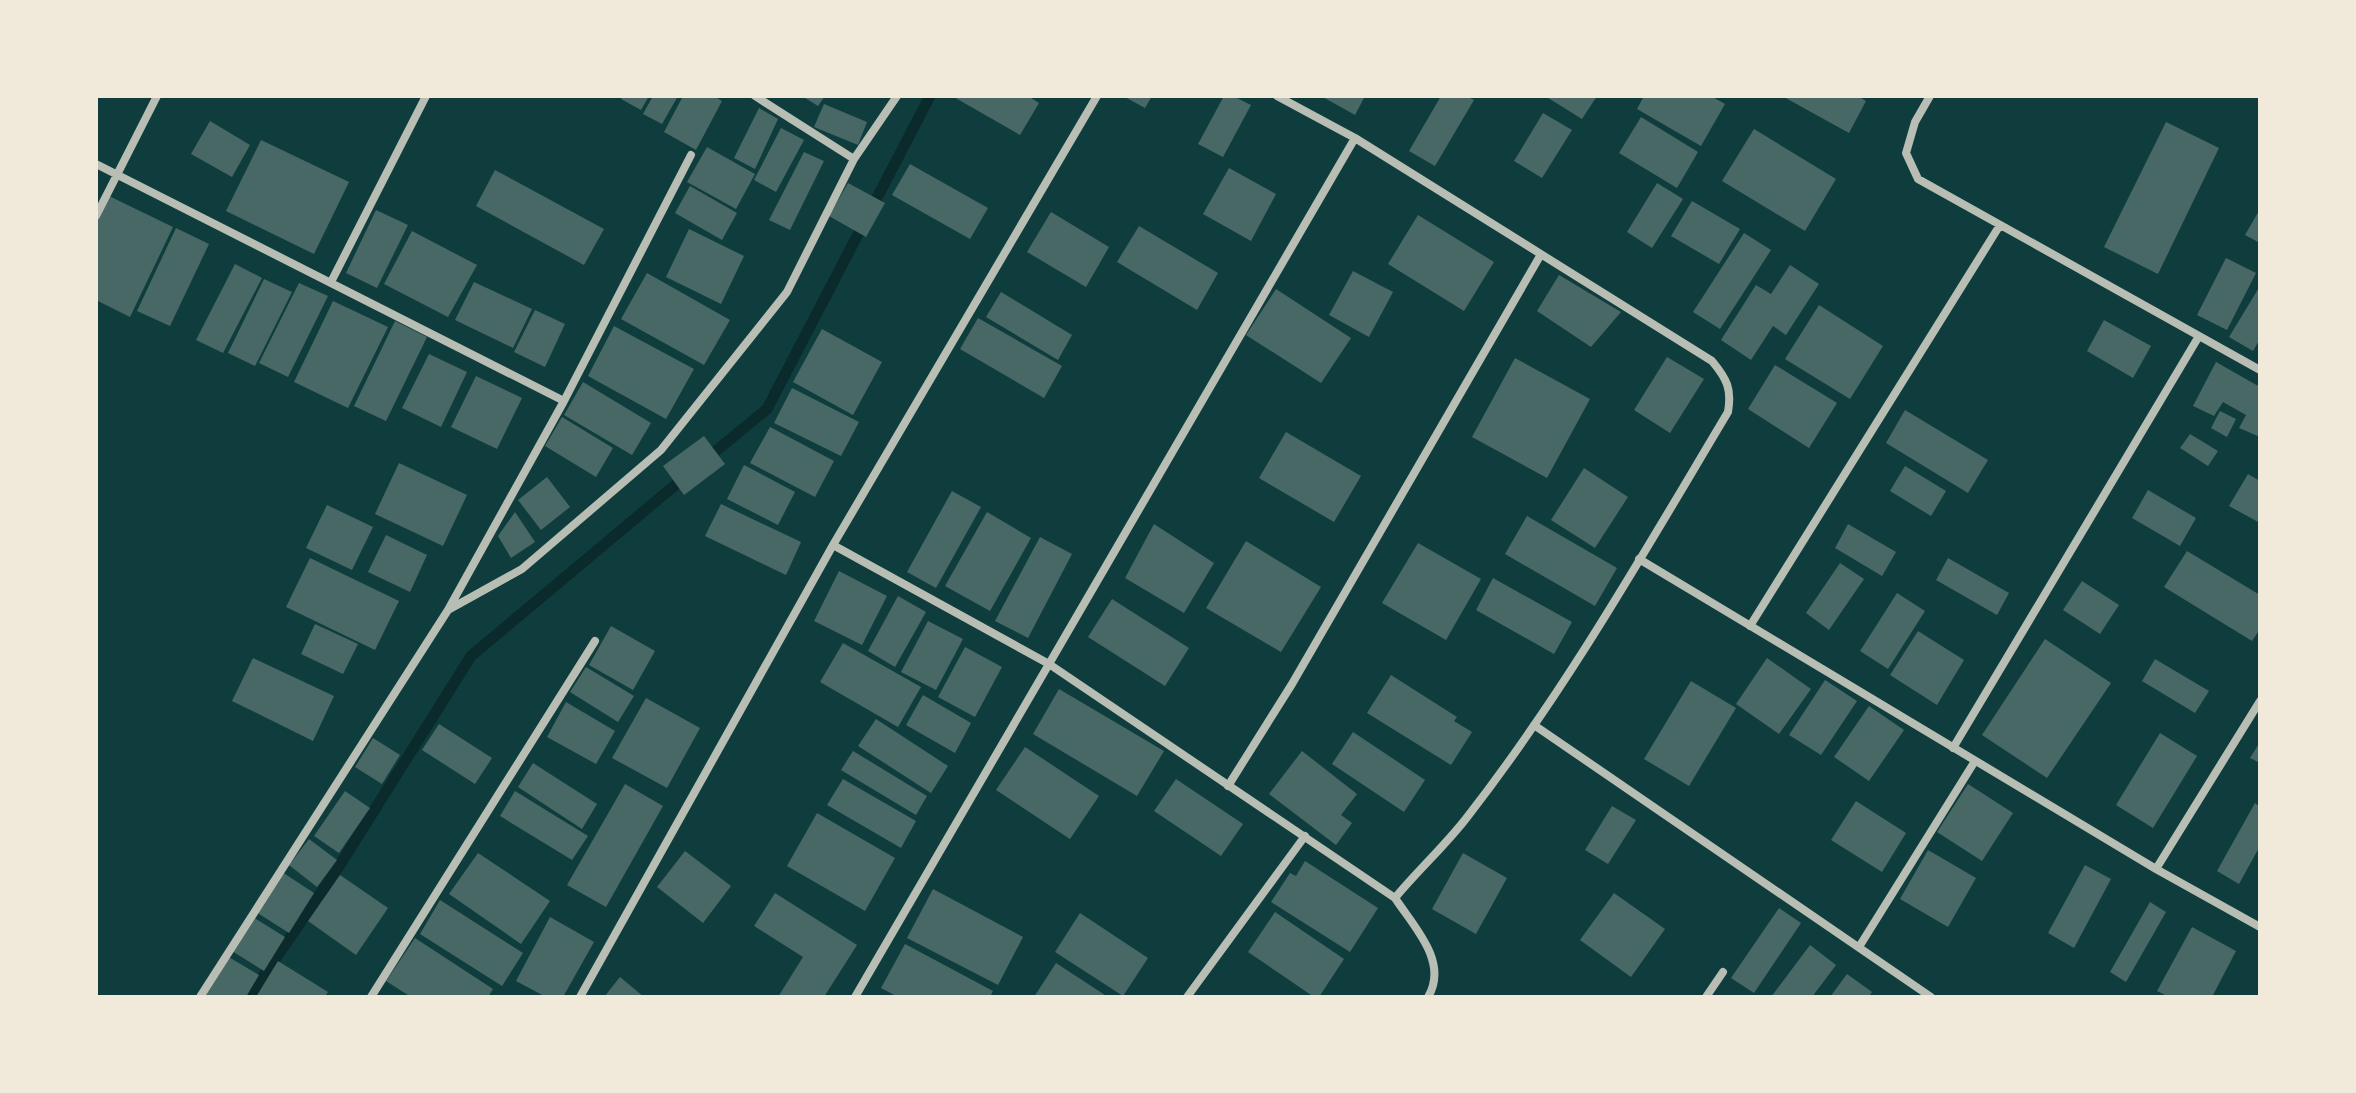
<svg xmlns="http://www.w3.org/2000/svg" width="2356" height="1093" font-family="'Golos Text',sans-serif">
	<style>
		.lines { fill: none; stroke-linecap: round; stroke-linejoin: round }
		.stream { stroke: #0a2a2b; stroke-width: 11 }
		.building { fill: #486865 }
		.minor { stroke: #b8beb3; stroke-width: 8 }
	</style>
	<rect width="100%" height="100%" fill="#0f3d3e"/>
	<g class="lines">
		<!-- stream -->
		<path class="stream" d="M705 460 767 409 930 96
			M249 997 338 868 471 656 686 476"/>
	</g>
	<!-- building -->
	<path class="building" d="M623 96H649L641 110 621 99Z
		M653 96H678L662 124 643 114Z
		M683 96H714L722 101 696 150 664 132Z
		M802 96H825L818 106Z
		M952 96H1028L1039 103 1020 135Z
		M1123 96H1152L1145 108Z
		M1224 96H1233L1251 105 1223 157 1198 144Z
		M1321 96H1365L1355 115Z
		M1441 96H1466L1474 100 1435 166 1409 151Z
		M1545 96H1597L1582 119Z
		M1644 96H1711L1725 104 1701 146 1637 109Z
		M1782 96H1858L1866 101 1849 133Z
		M824 104 867 122 858 145 814 127Z
		M759 108 778 119 755 169 734 158Z
		M1543 113 1572 130 1542 178 1514 161Z
		M1641 117 1698 152 1677 188 1619 153Z
		M210 121 250 145 232 177 191 154Z
		M2166 122 2219 148 2158 274 2104 247Z
		M781 128 804 140 776 192 754 180Z
		M1754 129 1836 179 1805 231 1722 181Z
		M261 140 349 182 314 254 226 211Z
		M707 147 755 174 736 209 687 182Z
		M804 152 824 161 790 230 769 220Z
		M910 164 988 208 970 239 892 195Z
		M1229 168 1276 194 1251 241 1203 214Z
		M495 170 604 229 584 265 476 206Z
		M848 183 885 203 866 237 829 216Z
		M1657 183 1683 199 1652 248 1627 232Z
		M690 186 737 213 722 240 675 213Z
		M109 196 173 227 130 317 96 300V223Z
		M1692 201 1740 229 1719 264 1671 236Z
		M2260 209V243L2245 235Z
		M376 210 408 225 377 288 346 273Z
		M1051 212 1109 247 1086 287 1027 252Z
		M1418 215 1494 262 1464 311 1388 264Z
		M1139 226 1218 273 1197 310 1117 262Z
		M176 228 209 244 170 326 137 311Z
		M689 229 744 256 721 304 666 277Z
		M412 231 477 265 448 317 384 284Z
		M1744 233 1771 250 1720 329 1693 312Z
		M2226 258 2256 273 2227 330 2197 315Z
		M235 264 262 278 223 353 196 340Z
		M1790 265 1819 284 1786 335 1773 326 1751 360 1721 340 1756 285 1771 294Z
		M1353 271 1393 292 1369 337 1329 315Z
		M647 273 730 320 704 365 621 319Z
		M1559 275 1621 312 1591 347 1537 311Z
		M264 279 292 292 255 366 228 353Z
		M474 282 532 309 513 348 455 320Z
		M299 283 328 296 288 377 259 363Z
		M2260 286V339L2253 351 2229 337Z
		M1276 289 1351 338 1321 383 1246 335Z
		M1001 292 1072 335 1058 360 986 317Z
		M333 301 388 327 348 408 294 382Z
		M1819 305 1883 346 1850 399 1785 359Z
		M535 310 565 324 545 367 514 352Z
		M978 318 1062 366 1044 398 960 349Z
		M2104 320 2151 346 2133 378 2087 351Z
		M395 321 427 337 386 421 354 406Z
		M614 326 694 369 666 419 588 376Z
		M822 329 882 362 853 415 793 382Z
		M429 354 467 372 441 427 402 408Z
		M1667 357 1704 379 1670 433 1634 410Z
		M1515 358 1590 399 1547 478 1472 437Z
		M2216 362 2260 387V437L2239 428 2246 415 2223 402 2214 416 2193 406Z
		M1775 365 1837 403 1809 448 1748 409Z
		M476 376 522 398 497 449 451 427Z
		M583 382 651 423 632 455 564 415Z
		M792 388 859 422 841 456 774 423Z
		M1905 410 1988 460 1968 493 1886 443Z
		M2220 411 2236 419 2227 437 2211 428Z
		M562 417 613 448 596 477 545 446Z
		M770 427 834 461 815 497 750 463Z
		M1286 432 1361 476 1334 522 1259 478Z
		M2190 434 2218 451 2208 466 2180 448Z
		M704 436 725 464 684 495 663 466Z
		M399 463 467 495 443 546 375 514Z
		M744 465 795 492 778 525 727 499Z
		M1905 466 1946 491 1931 516 1890 491Z
		M1584 468 1628 497 1595 548 1551 520Z
		M2248 474 2260 481V523L2229 506Z
		M547 477 570 507 541 530 518 500Z
		M2148 490 2196 518 2180 546 2132 518Z
		M952 491 981 507 936 588 907 572Z
		M721 504 801 542 786 575 705 536Z
		M327 505 373 527 352 570 306 548Z
		M515 512 535 542 511 558 498 536Z
		M987 512 1031 538 990 611 945 586Z
		M1527 516 1617 568 1595 606 1505 554Z
		M1154 524 1214 563 1184 613 1125 578Z
		M1848 524 1896 552 1882 576 1835 548Z
		M386 535 427 555 410 592 368 572Z
		M1040 537 1072 554 1028 638 995 621Z
		M1246 541 1321 587 1281 652 1206 608Z
		M1418 543 1481 579 1446 640 1382 603Z
		M2187 551 2260 595V629L2252 641 2164 587Z
		M310 558 399 601 375 650 286 607Z
		M1948 558 2009 593 1997 615 1936 580Z
		M1840 563 1864 579 1829 630 1806 613Z
		M839 571 887 596 862 645 814 621Z
		M1493 578 1572 622 1554 654 1476 610Z
		M2082 581 2119 605 2100 634 2063 610Z
		M1897 593 1925 611 1888 669 1860 651Z
		M898 596 926 612 895 667 868 651Z
		M1112 599 1189 648 1165 686 1088 637Z
		M928 621 963 639 936 690 901 672Z
		M315 624 358 644 343 674 301 654Z
		M611 626 655 651 633 690 589 665Z
		M1918 631 1964 660 1937 705 1890 675Z
		M2045 639 2111 683 2047 778 1982 735Z
		M843 643 921 687 898 727 820 682Z
		M965 647 1002 667 975 717 938 697Z
		M253 658 334 696 313 741 232 701Z
		M1767 658 1811 689 1779 734 1736 704Z
		M2155 659 2209 691 2195 713 2142 681Z
		M586 667 634 696 618 722 570 692Z
		M1391 675 1457 717 1454 721 1472 732 1451 765 1367 713Z
		M1825 680 1857 701 1821 755 1789 735Z
		M1691 681 1736 708 1689 786 1644 759Z
		M1059 689 1164 751 1137 796 1033 734Z
		M923 695 971 723 955 753 906 725Z
		M646 698 700 728 667 788 612 758Z
		M566 702 615 731 596 764 547 737Z
		M1869 706 1904 730 1869 781 1834 757Z
		M876 719 948 766 931 793 858 746Z
		M439 724 492 758 475 784 422 750Z
		M1353 732 1425 780 1404 812 1332 764Z
		M2160 733 2197 756 2153 828 2116 805Z
		M373 738 400 755 382 784 355 767Z
		M2260 742V763L2250 758Z
		M1025 747 1099 796 1070 839 996 790Z
		M853 751 927 796 916 815 841 770Z
		M1302 751 1357 794 1341 815 1352 823 1336 845 1269 794Z
		M533 763 597 804 582 829 518 787Z
		M843 779 916 821 901 848 827 805Z
		M1176 779 1243 824 1221 856 1154 811Z
		M625 784 663 806 606 907 567 885Z
		M1968 784 2013 813 1982 861 1937 832Z
		M345 791 370 808 339 853 314 836Z
		M515 791 588 836 572 860 500 816Z
		M1856 801 1906 833 1882 872 1831 840Z
		M2255 803 2260 807V846L2239 884 2217 871Z
		M1612 806 1636 820 1608 864 1585 850Z
		M817 813 895 858 865 911 787 866Z
		M309 839 337 860 317 887 289 865Z
		M1928 850 1976 878 1948 927 1900 899Z
		M685 851 731 886 703 923 657 887Z
		M478 853 550 901 521 944 449 894Z
		M1463 853 1507 878 1476 934 1432 909Z
		M1305 861 1378 908 1350 952 1271 902 1290 873 1296 876Z
		M2085 865 2111 879 2074 948 2048 933Z
		M282 872 314 893 289 933 256 912Z
		M340 875 388 908 356 955 308 921Z
		M933 889 1023 937 998 985 907 938Z
		M775 893 857 945 824 997H778L803 957 754 926Z
		M1614 893 1665 929 1631 977 1580 940Z
		M440 900 523 953 502 986 420 934Z
		M2150 902 2166 912 2126 982 2110 972Z
		M1779 908 1801 923 1754 993 1731 978Z
		M1275 912 1344 959 1319 997H1314L1248 952Z
		M1080 913 1148 958 1123 996 1055 952Z
		M253 917 285 937 264 971 232 951Z
		M550 917 594 942 563 997H546L516 981Z
		M2192 927 2236 951 2212 997H2169L2157 991Z
		M415 938 493 989 488 997H411L386 981Z
		M905 944 993 991 990 997H898L881 988Z
		M1810 945 1836 965 1812 997H1771Z
		M227 956 259 975 246 997H211L205 994Z
		M278 961 328 992 325 997H256Z
		M1056 963 1108 997H1034Z
		M1847 974 1872 992 1869 997H1830Z
		M620 977 644 997H604Z"/>
	<g class="lines">
		<!-- minor -->
		<path class="minor" d="M755 96 854 159
			M1277 96 1355 138 1049 664 1395 898C1418 870 1446 845 1468 816 1566 690 1646 549 1728 412 1732 389 1727 379 1712 361L1355 138
			M1930 96 1915 122 1906 153 1918 179 2260 370
			M96 164 564 401 691 155
			M96 216 157 96
			M331 282 426 96
			M833 545 1097 96
			M1639 559 2156 869 2260 927
			M448 610 522 569 661 450 787 292 854 159 897 96
			M1750 626 2000 225
			M1534 725 1931 997
			M1953 748 2199 336
			M1228 786 1292 684 1540 256
			M2156 869 2260 701
			M1395 898C1414 927 1449 962 1428 997
			M1859 947 1975 761
			M200 997 448 610 564 401
			M371 997 595 641
			M580 997 833 545 1049 664 855 997
			M1187 997 1305 836
			M1706 997 1723 972"/>
	</g>
	<!-- border -->
	<rect width="2356" height="1093" fill="none" stroke="#f1e9da" stroke-width="196"/>
</svg>
